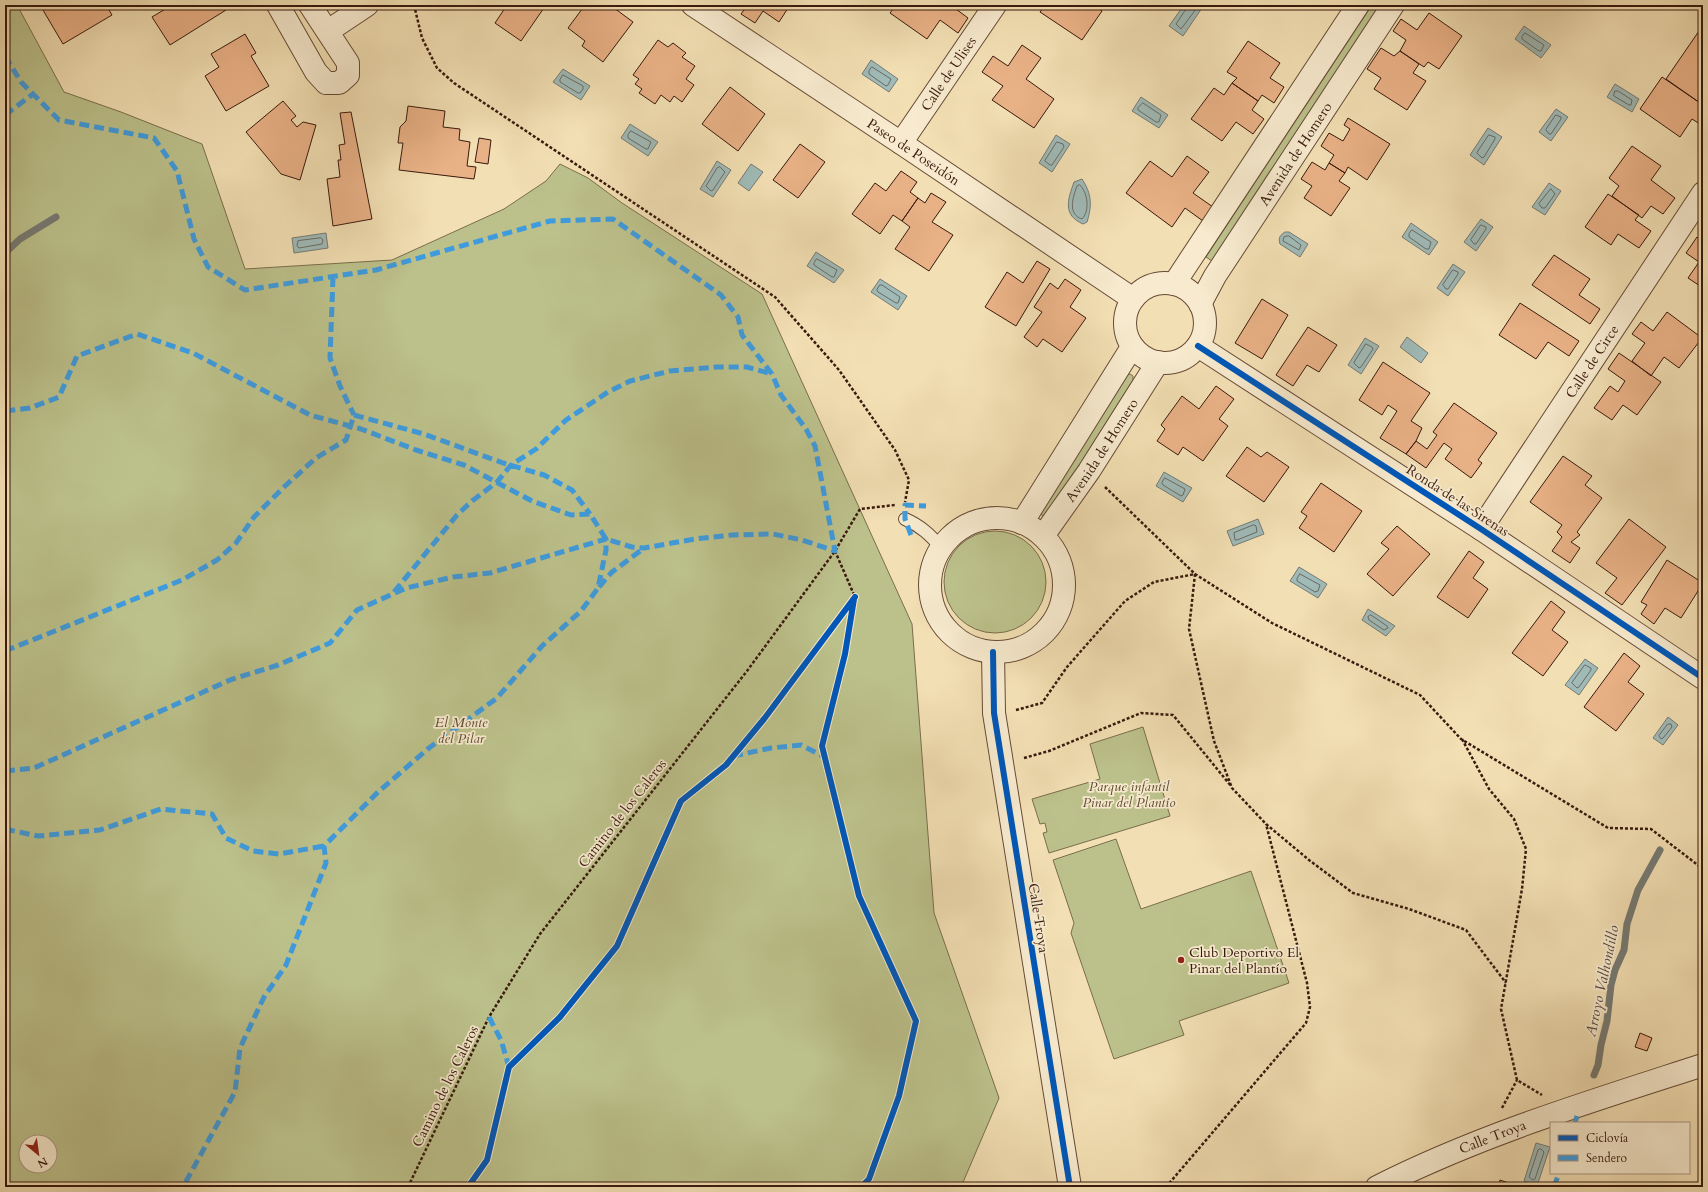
<svg xmlns="http://www.w3.org/2000/svg" width="1708" height="1192" font-family="Cardo,serif">
	<style>
		.green { fill: #bcc18b; stroke: #7a6d4c; fill-rule: evenodd }
		.water { fill: #9fbab7; stroke: #767a73 }
		.lines { fill: none; stroke-linecap: round; stroke-linejoin: round }
		.shore { stroke: #6c6a62; stroke-width: 1 }
		.stream { stroke: #767a73; stroke-width: 7 }
		.building { fill: #e9b186; stroke: #38190d }
		.service-casing { stroke: #664a36; stroke-width: 14 }
		.minor-casing { stroke: #664a36; stroke-width: 24 }
		.path { stroke: #38190d; stroke-width: 2.5; stroke-dasharray: 3 2; stroke-linecap: butt }
		.service { stroke: #f7eace; stroke-width: 12 }
		.minor { stroke: #f7eace; stroke-width: 22 }
		.quiet { stroke: #3e9bde; stroke-width: 5; stroke-dasharray: 10 5; stroke-linecap: butt }
		.cycleway-casing { stroke: #f7eace; stroke-width: 8 }
		.cycleway { stroke: #0057b8; stroke-width: 6 }
		.poi-dot { fill: #8f2418; stroke: #f7eace; stroke-width: 1.5 }
		.labels { text-anchor: middle; stroke-width: 3.5; stroke-linejoin: round; paint-order: stroke }
		.street-label { font-size: 14px; fill: #38190d; stroke: #f7eace }
		.park-label { font-size: 14px; font-style: italic; fill: #604b33; stroke: #f7eace }
		.poi-label { font-size: 14px; fill: #38190d; stroke: #f7eace; text-anchor: start }
		.water-label { font-size: 15px; font-style: italic; fill: #574940; stroke: #f7eace }
	</style>
	<rect width="100%" height="100%" fill="#f2dfb3"/>
	<filter id="stains"><feTurbulence type="fractalNoise" baseFrequency=".005" numOctaves="4"/><feColorMatrix values="0 0 0 0 .2 0 0 0 0 .09 0 0 0 0 .02 0 0 0 .5 -.17"/></filter>
	<radialGradient id="worn" r=".72"><stop offset=".6" stop-color="#630" stop-opacity="0"/><stop offset="1" stop-color="#630" stop-opacity=".3"/></radialGradient>
	<!-- green -->
	<path class="green" d="M5 5H17L64 92 121 112 202 144 245 269 392 260 504 209 546 181 560 164 588 178 622 203 762 294 912 624 934 913 999 1098 961 1187H5ZM26 1142H50V1166H26Z
		M1372 5H1381L1212 261 1206 257Z
		M1130 374 1133 376V380L1049 513 1046 517 1040 514 1127 375Z
		M944 582a51 51 0 1 1 102 0a51 51 0 1 1-102 0Z
		M1143 727 1170 816 1049 853 1043 833 1047 832 1045 823 1040 824 1032 799 1100 779 1090 744Z
		M1116 839 1141 909 1251 871 1289 983 1179 1021 1184 1035 1114 1059 1071 933 1074 923 1053 860Z"/>
	<!-- water -->
	<path class="water" d="M1184 5H1204L1183 36 1169 26Z
		M1524 26 1551 45 1541 58 1515 39Z
		M871 60 898 79 889 92 862 74Z
		M563 69 590 86 581 100 553 82Z
		M1615 84 1639 99 1632 112 1607 97Z
		M1141 97 1168 115 1159 128 1132 111Z
		M1556 109 1568 117 1551 141 1539 132Z
		M630 124 658 142 648 156 621 138Z
		M1488 128 1502 137 1484 165 1470 155Z
		M1056 135 1070 144 1052 172 1039 163Z
		M717 161 731 170 713 197 700 189Z
		M751 164 763 172 749 191 738 183Z
		M1082 179C1092 194 1092 206 1087 222L1083 224C1062 215 1068 199 1074 182Z
		M1549 183 1561 191 1545 215 1532 207Z
		M1481 219 1493 227 1476 251 1464 242Z
		M1411 223 1438 242 1429 255 1402 237Z
		M1285 232H1289L1308 244 1300 257 1280 244C1278 238 1280 235 1285 232Z
		M326 233 328 248 294 253 292 238Z
		M816 252 844 270 834 283 807 266Z
		M1453 264 1465 272 1448 296 1437 288Z
		M880 279 907 296 898 310 871 292Z
		M1407 337 1428 353 1421 363 1400 347Z
		M1365 338 1379 346 1361 374 1348 365Z
		M1164 472 1192 488 1183 502 1156 486Z
		M1258 519 1264 534 1233 546 1227 531Z
		M1299 567 1327 584 1318 598 1290 581Z
		M1368 609 1395 626 1386 636 1362 620Z
		M1585 659 1598 668 1579 695 1565 685Z
		M1668 717 1678 725 1663 745 1653 738Z
		M1536 1143 1550 1147 1537 1186 1524 1181Z"/>
	<g class="lines">
		<!-- shore -->
		<path class="shore" d="M1187 5 1186 9 1176 24 1181 29 1199 5
			M1525 33 1544 45 1541 51H1539L1522 39V37Z
			M872 67 891 79 888 85 886 86 869 74V71Z
			M563 75 583 86V89L580 93H578L560 82V80Z
			M1615 91H1618L1632 100 1631 105H1629L1614 96Z
			M1143 103 1161 115 1159 122H1156L1138 110V108Z
			M1556 115 1561 117V119L1551 134H1549L1546 130Z
			M631 131 651 142 648 149H646L628 138V135Z
			M1489 135 1495 137V139L1484 157 1482 158 1477 153Z
			M1057 142 1063 144 1064 147 1052 165H1050L1045 161Z
			M720 167 725 172 713 190 711 191 706 186 717 168Z
			M1080 185C1088 193 1090 211 1082 219 1067 214 1073 197 1077 186Z
			M1551 189 1555 194 1545 208H1542L1539 204Z
			M1481 225 1486 227V229L1476 244H1474L1471 240Z
			M1412 230 1431 242 1429 249H1426L1409 237V234Z
			M1289 236 1301 245 1299 250 1283 241 1284 237Z
			M321 238 323 240 322 244 299 248 297 246 298 241Z
			M817 259 837 270 834 277H832L814 265V263Z
			M1453 270 1458 272V274L1448 289H1446L1443 285Z
			M880 285H882L900 297 898 303H896L878 292 877 290Z
			M1366 344 1372 347 1373 349 1361 367 1359 368 1354 363Z
			M1165 478 1185 489 1183 495 1181 496 1163 485 1162 483Z
			M1254 525 1256 526 1257 532 1237 540H1235L1234 533Z
			M1300 574 1320 585 1318 591 1315 592 1297 581V579Z
			M1371 615 1387 626 1388 628 1384 630 1369 620 1368 617Z
			M1585 665 1591 668V670L1579 687 1577 688 1572 683Z
			M1668 724H1671L1672 727 1663 738 1661 739 1659 736Z
			M1541 1149 1544 1152 1535 1179 1533 1180 1529 1177 1538 1150Z"/>
		<!-- stream -->
		<path class="stream" d="M5 253 20 239 56 217
			M1594 1075 1598 1065 1601 1045 1607 1021 1611 985 1615 970 1624 950 1627 924 1638 890 1660 850"/>
	</g>
	<!-- building -->
	<path class="building" d="M40 5H106L112 15 63 44Z
		M172 5H223L226 10 170 45 152 17Z
		M507 5H546L521 41 495 23Z
		M585 5H601L605 8 607 5H610L633 22 603 62 582 46 585 41 568 28Z
		M745 5H790L779 22 763 11 755 23 741 14 747 6Z
		M896 5H959L956 9 968 18 958 33 940 20 927 39 890 13Z
		M1045 5H1094L1102 11 1082 40 1040 12Z
		M1429 13 1462 36 1439 69 1428 62 1424 67 1400 51 1406 40 1393 31 1401 19 1417 30Z
		M1699 31 1703 34V105L1666 79Z
		M245 34 256 53 251 56 269 86 226 111 205 76 219 67 211 54Z
		M658 40 668 47 673 43 686 53 682 57 695 66 686 79 694 85 682 102 674 96 670 102 661 95 655 104 639 93 642 89 635 84 639 79 633 75Z
		M1248 41 1280 63 1270 78 1284 87 1274 103 1262 95 1258 101 1232 83 1237 78 1227 72Z
		M1022 45 1041 58 1026 79 1054 99 1034 128 992 100 1003 86 982 72 993 56 1008 66Z
		M1381 48 1394 56 1400 51 1419 64 1413 73 1426 81 1407 110 1374 89 1381 78 1367 69Z
		M1662 77 1703 105V126L1692 119 1680 137 1640 109Z
		M1232 83 1258 101 1252 110 1264 119 1253 134 1236 122 1222 141 1191 119 1214 88 1224 95Z
		M730 87 765 114 738 151 702 124Z
		M283 101 296 116 291 120 297 127 303 122 316 125 300 180 281 174 246 132Z
		M408 106 445 111 443 127 460 129 459 140 470 142 467 166 476 167 474 179 399 170 403 143H398L400 127 406 121Z
		M351 112 372 219 333 226 327 179 340 177 338 160H341L339 145 345 144 340 113Z
		M1348 118 1390 144 1367 180 1348 167 1345 173 1329 163 1334 155 1321 146 1329 133 1343 141 1350 129 1344 125Z
		M479 138 491 140 488 164 475 162Z
		M800 144 825 162 798 198 773 180Z
		M1632 146 1661 166 1651 180 1675 198 1663 214 1651 206 1642 218 1612 196 1619 186 1609 178Z
		M1187 156 1209 172 1193 193 1213 207 1203 221 1185 208 1172 227 1126 193 1150 161 1172 177Z
		M1312 162 1325 170 1329 163 1345 173 1339 181 1350 188 1331 216 1304 198 1312 186 1301 179Z
		M901 171 917 182 910 192 918 198 902 221 893 215 880 234 852 214 875 183 886 191Z
		M931 193 946 202 932 222 953 235 929 271 895 249 910 227 902 221 918 198 925 203Z
		M1608 194 1639 215 1635 220 1651 231 1639 248 1618 234 1611 245 1585 227Z
		M1697 237 1703 242V288L1688 278 1699 262 1686 253Z
		M1554 255 1590 279 1579 295 1600 309 1590 324 1532 285Z
		M1037 261 1050 269 1016 326 985 307 1007 272 1023 283Z
		M1065 279 1081 290 1070 307 1086 318 1062 352 1043 339 1037 347 1024 337 1042 312 1034 307 1050 283 1058 289Z
		M1262 299 1288 315 1262 359 1235 343Z
		M1520 303 1579 341 1569 356 1548 342 1536 359 1499 335Z
		M1667 312 1702 338 1679 368 1664 357 1651 376 1632 361 1645 343 1632 334 1641 322 1653 331Z
		M1308 327 1337 345 1319 372 1307 365 1293 386 1276 375Z
		M1619 353 1661 382 1637 415 1623 405 1612 420 1594 408 1610 386 1618 392 1625 381 1608 369Z
		M1383 362 1430 393 1411 421 1422 428 1416 441 1406 454 1380 438 1397 411 1388 405 1382 415 1359 400Z
		M1216 386 1234 399 1219 419 1228 426 1203 461 1183 447 1178 455 1157 441 1165 429 1161 425 1182 396 1199 409Z
		M1454 403 1497 433 1478 460 1482 463 1471 478 1445 459 1452 449 1444 443 1426 468 1406 454 1416 441 1427 449 1437 435 1433 432Z
		M1247 447 1261 457 1267 452 1289 467 1264 502 1226 476Z
		M1563 456 1592 476 1585 485 1602 498 1577 532 1580 535 1571 542 1580 548 1570 563 1552 551 1562 537 1557 532 1562 525 1530 502Z
		M1321 483 1362 511 1334 552 1299 528 1307 516 1301 512Z
		M1629 519 1666 547 1622 605 1605 593 1617 578 1596 563Z
		M1397 526 1430 554 1393 596 1367 574 1389 549 1381 543Z
		M1469 551 1484 562 1473 578 1488 589 1468 618 1437 597Z
		M1667 560 1703 583 1681 618 1665 608 1654 624 1641 614 1647 605 1641 602Z
		M1551 601 1565 612 1552 630 1568 642 1543 676 1512 653Z
		M1624 653 1640 666 1628 682 1644 694 1616 731 1584 707Z
		M1640 1033 1652 1038 1647 1051 1635 1047Z
		M1500 1180 1520 1187H1498Z"/>
	<g class="lines">
		<!-- service casing -->
		<g class="service-casing">
			<path id="service" d="M905 519C921 526 930 535 941 547"/>
		</g>
		<!-- minor casing -->
		<g class="minor-casing">
			<g id="minor">
				<path d="M278 5 316 72 326 83H339L348 75V63L310 5"/>
				<path id="s1" d="M693 5 901 143 1133 299"/>
				<path d="M328 31 367 5"/>
				<path id="s2" d="M901 143 995 5"/>
				<circle cx="1165" cy="323" r="40"/>
				<path d="M1174 284 1358 5"/>
				<path id="s3" d="M1200 304 1215 276 1393 5"/>
				<path d="M1198 346 1481 529 1703 678"/>
				<circle cx="997" cy="585" r="67"/>
				<path d="M1022 523 1132 347"/>
				<path id="s4" d="M1481 529 1703 193"/>
				<path id="s5" d="M1043 536 1089 471 1158 362"/>
				<path d="M993 652 994 713 1070 1187"/>
				<path id="s6" d="M1377 1187C1482 1134 1592 1101 1703 1065"/>
			</g>
		</g>
		<!-- path -->
		<path class="path" d="M414 5 422 38 437 68 454 83 775 297 839 370 895 450 909 480 905 502
			M1105 487 1195 574 1272 623 1420 695 1461 739 1608 828 1651 829 1703 869
			M835 551 855 597 845 654 822 746 859 896 916 1021 899 1096 869 1179 861 1187
			M1016 710 1042 703 1067 667 1125 601 1154 582 1195 574 1189 629 1214 741 1232 788 1266 824 1309 860 1353 893 1409 909 1466 930 1506 983
			M1462 739 1489 789 1514 819 1526 849 1522 889 1501 1009 1517 1080 1542 1095
			M1024 758 1049 751 1141 713 1173 715 1231 786
			M1502 1108 1517 1080
			M408 1187 489 1017 540 934 747 671 835 551 860 509 895 505
			M1166 1187 1306 1023 1310 1007 1307 983 1266 824"/>
		<!-- service -->
		<use href="#service" class="service"/>
		<!-- minor -->
		<use href="#minor" class="minor"/>
		<!-- quiet -->
		<path class="quiet" d="M5 56 21 82 59 120 154 138 177 171 194 239 208 267 245 290 376 270 550 221 613 219 721 295 738 317 742 335 772 374 781 395 806 429 815 446 835 551 802 540 773 534 732 535 695 539 644 548 632 547 606 539 590 514 571 515 532 501 464 465 416 450 361 429 310 415 193 353 137 334 77 356 59 397 30 408 5 411
			M5 115 33 94
			M333 277 330 358 340 386 354 415
			M911 535 905 519V505L926 506
			M599 587 612 572 644 548
			M394 592 457 515 472 501 497 482 511 465 536 449 566 420 608 392 630 381 670 371 717 367H747L772 374
			M5 651 182 580 217 560 236 543 254 517 285 486 316 458 346 440 354 415 424 434 503 463 544 475 572 490 590 514
			M733 756 771 748 801 745 825 757
			M5 771 34 768 230 680 278 665 330 643 357 610 406 588 453 577 490 573 606 539V550L598 588 581 611 542 646 497 698 429 748 378 792 324 846 326 863 286 965 264 997 240 1048 235 1092 183 1187
			M5 829 38 836 100 830 161 809 212 814 226 838 253 851 279 854 324 846
			M489 1017 501 1040 509 1067
			M1575 1123 1577 1116
			M1554 1187 1559 1173"/>
		<!-- cycleway casing -->
		<g class="cycleway-casing">
			<path id="cycleway" d="M1198 346 1481 529 1703 678
				M854 599 845 654 822 746 859 896 916 1021 899 1096 869 1179 861 1187
				M993 652 994 713 1070 1187
				M468 1187 487 1160 509 1067 560 1017 617 946 681 801 726 765 764 719 855 597"/>
		</g>
		<!-- cycleway -->
		<use href="#cycleway" class="cycleway"/>
	</g>
	<!-- markers -->
	<circle class="poi-dot" cx="1181" cy="960" r="4"/>
	<g class="labels">
		<!-- street labels -->
		<g class="street-label">
			<text dy="5" stroke="none"><textPath href="#s2" startOffset="84">Calle de Ulises</textPath></text>
			<text dy="5" stroke="none"><textPath href="#s1" startOffset="265">Paseo de Poseidón</textPath></text>
			<text dy="5" stroke="none"><textPath href="#s3" startOffset="178">Avenida de Homero</textPath></text>
			<text dy="5" stroke="none"><textPath href="#s4" startOffset="201">Calle de Circe</textPath></text>
			<text dy="5" stroke="none"><textPath href="#s5" startOffset="104">Avenida de Homero</textPath></text>
			<text transform="translate(1458 500) rotate(33)" y="5">Ronda de las Sirenas</text>
			<text transform="translate(622 813) rotate(-52)" y="5">Camino de los Caleros</text>
			<text transform="translate(1039 918) rotate(81)" y="5">Calle Troya</text>
			<text transform="translate(445 1086) rotate(-64)" y="5">Camino de los Caleros</text>
			<text dy="5" stroke="none"><textPath href="#s6" startOffset="126">Calle Troya</textPath></text>
		</g>
		<!-- park labels -->
		<g class="park-label">
			<text x="461" y="727">El Monte<tspan x="461" dy="16">del Pilar</tspan></text>
			<text x="1129" y="791">Parque infantil<tspan x="1129" dy="16">Pinar del Plantío</tspan></text>
		</g>
		<!-- poi labels -->
		<g class="poi-label">
			<text x="1189" y="957">Club Deportivo El<tspan x="1189" dy="16">Pinar del Plantío</tspan></text>
		</g>
		<!-- water labels -->
		<g class="water-label">
			<text transform="translate(1602 981) rotate(-78)" y="5">Arroyo Valhondillo</text>
		</g>
	</g>
	<!-- margin -->
	<rect width="1708" height="1192" fill="none" stroke="#f2dfb3" stroke-width="20"/>
	<rect x="6" y="6" width="1696" height="1180" fill="none" stroke="#38190d" stroke-width="2"/>
	<rect x="10" y="10" width="1688" height="1172" fill="none" stroke="#38190d"/>
	<!-- legend -->
	<rect x="1550" y="1122" width="140" height="52" fill="#f7eace" stroke="#ab9681"/>
	<rect x="1558" y="1135" width="20" height="6" fill="#0057b8" stroke="#ab9681"/>
	<text x="1586" y="1142" font-size="12" fill="#38190d">Ciclovía</text>
	<rect x="1558" y="1155" width="20" height="6" fill="#3e9bde" stroke="#ab9681"/>
	<text x="1586" y="1162" font-size="12" fill="#38190d">Sendero</text>
	<!-- north arrow -->
	<g transform="translate(38 1154) rotate(151)"><circle r="19" fill="#f7eace" stroke="#ab9681"/>
	<path d="M0-3L7 15L0 10L-7 15Z" fill="#8f2418"/>
	<text y="-6" font-size="11" font-weight="bold" text-anchor="middle" fill="#38190d">N</text>
	</g>
	<rect width="100%" height="100%" filter="url(#stains)"/>
	<rect width="100%" height="100%" fill="url(#worn)"/>
</svg>
